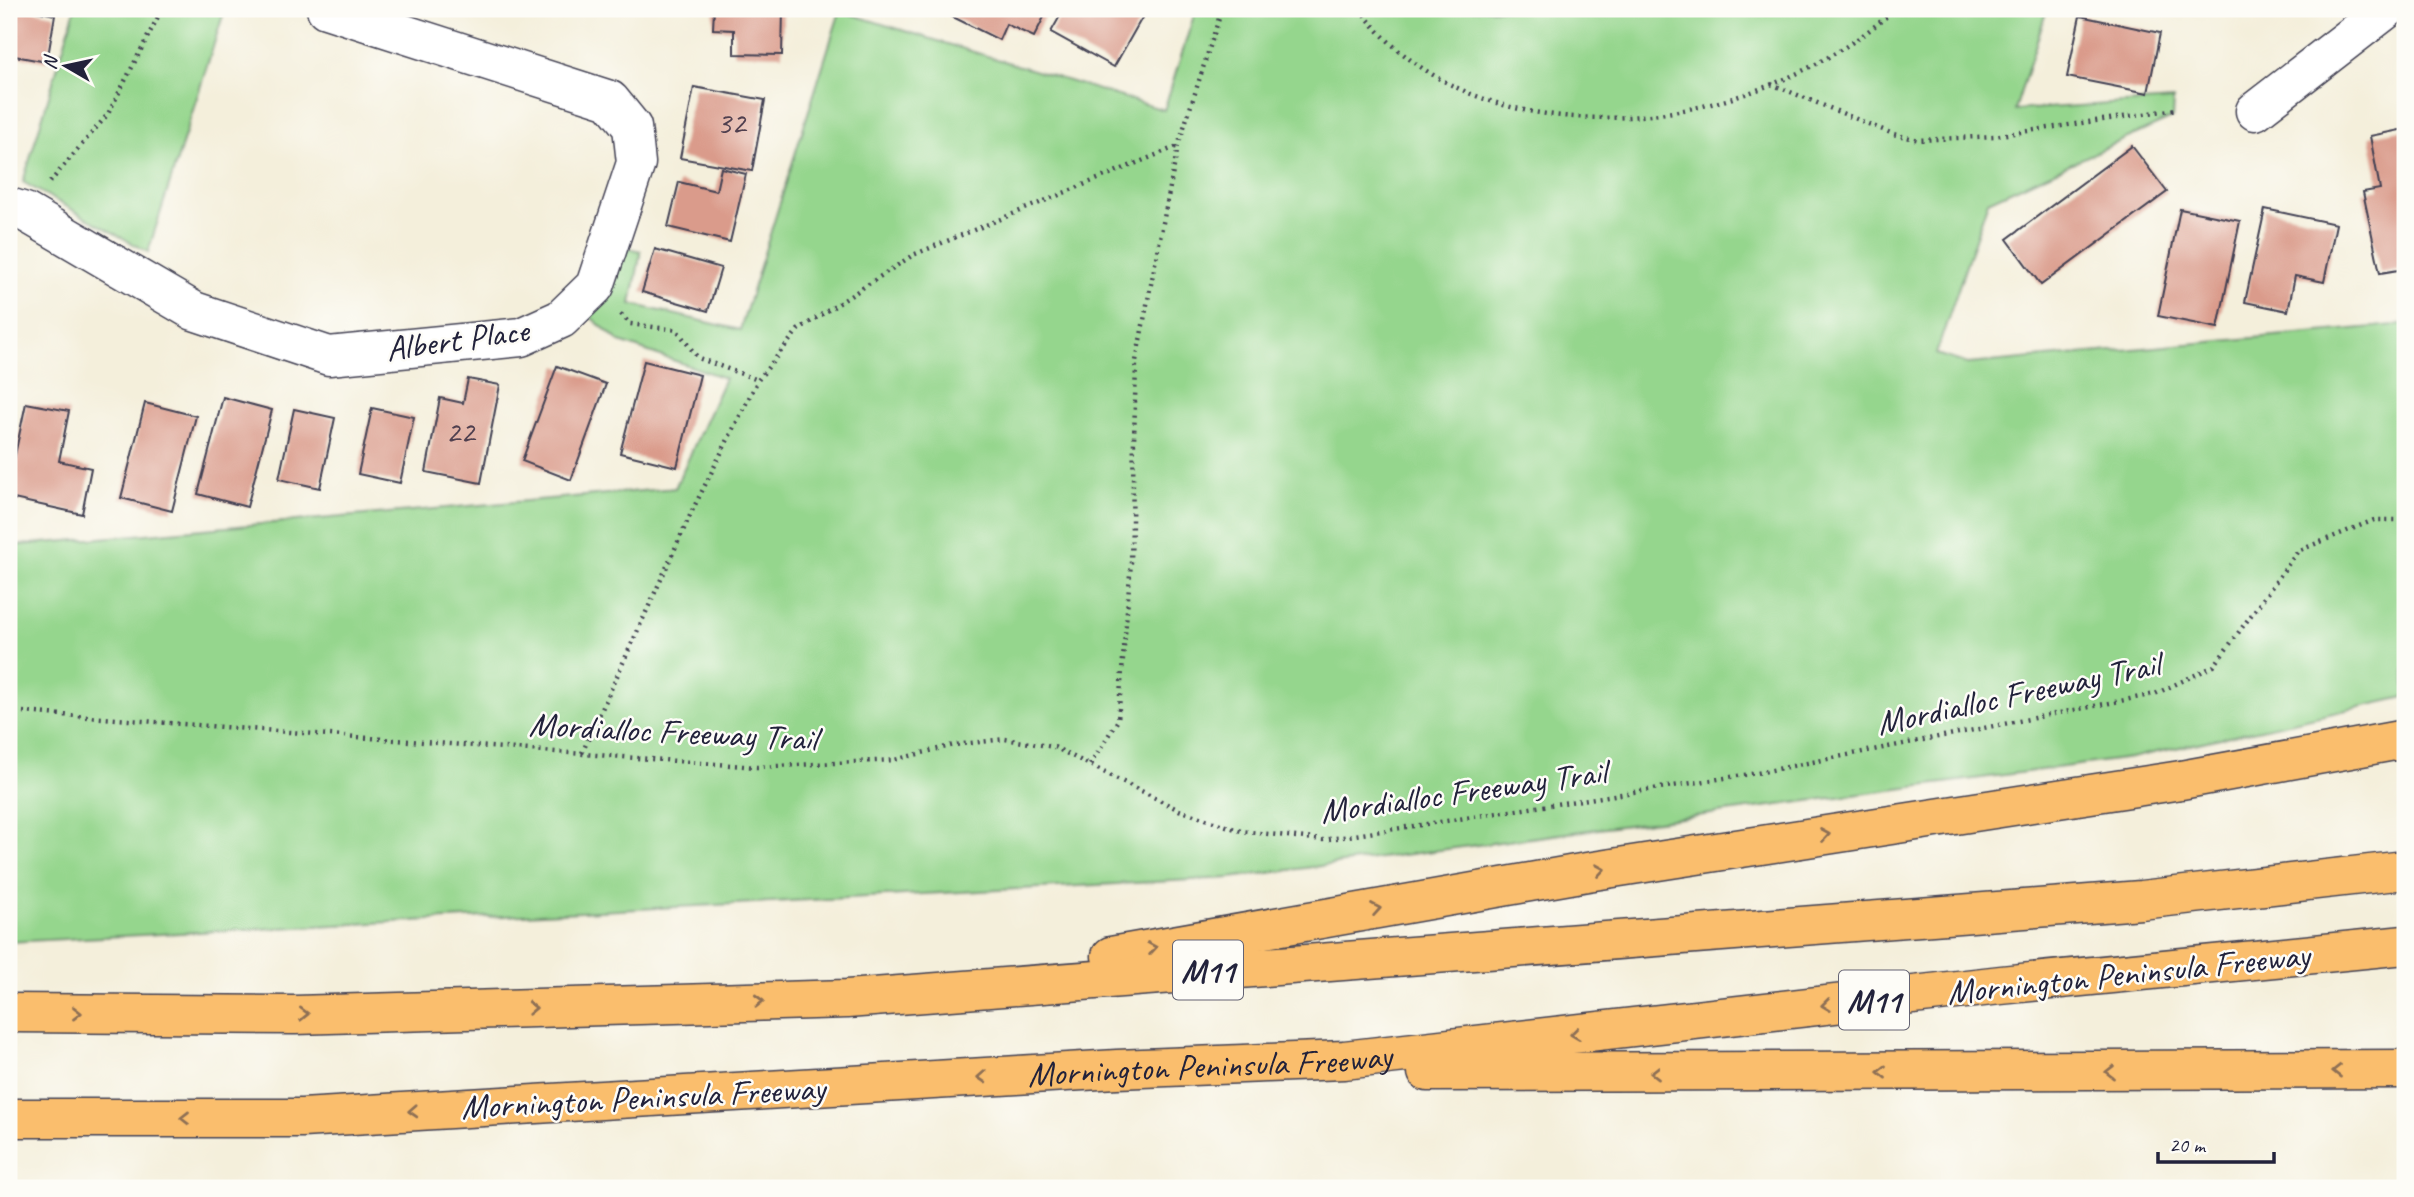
<svg xmlns="http://www.w3.org/2000/svg" width="2414" height="1197" font-family="Caveat,sans-serif">
	<style>
		.green { fill: #95d68d; stroke: #5c7c64; stroke-width: 2 }
		.building { fill: #da9b8b }
		.lines { fill: none; stroke-linecap: round; stroke-linejoin: round }
		.street-casing { stroke: #424153; stroke-width: 41 }
		.highway-casing { stroke: #424153; stroke-width: 41 }
		.path { stroke: #424153; stroke-width: 4.5; stroke-dasharray: 2 5; stroke-linecap: butt }
		.street { stroke: #fff; stroke-width: 38 }
		.highway { stroke: #fabe6d; stroke-width: 38 }
		.oneway { stroke: #8e7054 }
		.labels { text-anchor: middle; stroke-width: 5; stroke-linejoin: round; paint-order: stroke }
		.number-label { font-size: 32px; fill: #50404f }
		.shield { fill: #fdfcf7; stroke: #646373; stroke-width: 2 }
		.shield-label { font-size: 33px; font-weight: bold; fill: #22223b }
		.street-label { font-size: 35px; fill: #22223b; stroke: #fdfcf7 }
	</style>
	<rect width="100%" height="100%" fill="#fdfcf7"/>
	<filter id="ink" filterUnits="userSpaceOnUse"><feTurbulence type="fractalNoise" baseFrequency=".0143" numOctaves="2"/><feDisplacementMap in="SourceGraphic" scale="14" xChannelSelector="R" yChannelSelector="G"/><feConvolveMatrix kernelMatrix="1 2 1 2 8 2 1 2 1" color-interpolation-filters="sRGB"/></filter>
	<filter id="wash" filterUnits="userSpaceOnUse"><feTurbulence type="fractalNoise" baseFrequency=".00686" numOctaves="4" result="noise"/><feDisplacementMap in="SourceGraphic" scale="28" xChannelSelector="R" yChannelSelector="G"/><feGaussianBlur stdDeviation="1.57" result="paint"/><feColorMatrix in="noise" values="0 0 0 0 0 0 0 0 0 0 0 0 0 0 0 0 0 1.4 0 .05"/><feComposite in="paint" operator="in"/></filter>
	<g filter="url(#wash)">
		<rect width="100%" height="100%" fill="#f4efdb"/>
		<!-- green -->
		<path class="green" d="M75 9H225L148 252 23 182Z
			M1196 9H2047L2015 110 2173 100 2172 118 1988 201 1936 354 1968 364 2405 324V697L2131 758 1230 878 9 942V546L675 488 725 378 620 342 581 309 618 245 641 251 631 304 740 330 840 11 1164 110Z"/>
		<g id="blocks">
			<!-- building -->
			<path class="building" d="M9 9H26L55 15 47 62 9 55Z
				M714 9H783L782 55 734 54V30L713 29Z
				M945 9H1048L1034 37 1006 24 999 40 943 12Z
				M1064 9H1147L1114 67 1051 32Z
				M2080 16 2160 33 2148 93 2067 77Z
				M694 87 765 100 752 171 680 158Z
				M2405 129V269L2380 273 2363 192 2380 189 2370 136Z
				M2132 146 2167 192 2041 285 2007 239Z
				M721 168 746 174 730 242 668 227 679 182 716 191Z
				M2180 209 2240 221 2218 328 2158 316Z
				M2265 209 2336 224 2324 282 2295 276 2288 311 2245 302Z
				M655 249 721 268 708 311 642 292Z
				M644 361 700 375 677 467 620 453Z
				M557 366 606 384 571 480 522 461Z
				M468 379 500 385 481 483 426 472 440 398 463 403Z
				M223 397 272 410 247 507 198 494Z
				M26 403 69 411 59 461 91 468 82 514 9 498V483Z
				M145 403 196 416 172 511 121 498Z
				M372 408 414 417 400 483 358 474Z
				M294 409 335 418 320 488 279 479Z"/>
		</g>
	</g>
	<g filter="url(#ink)">
		<use href="#blocks" fill-opacity="0" stroke="#424153" stroke-width="2"/>
		<g class="lines">
			<!-- street casing -->
			<g class="street-casing">
				<path id="street" d="M2255 111 2387 9
					M9 207 25 212 194 311 329 356 521 337 561 319 595 286 636 163 632 127 610 100 326 9"/>
			</g>
			<!-- highway casing -->
			<g class="highway-casing">
				<g id="highway">
					<path d="M1111 956 1587 872 2181 780 2405 739"/>
					<path d="M9 1013 295 1015 847 999 2141 900 2405 870"/>
					<path d="M1427 1072 2405 1069"/>
					<path id="s1" d="M9 1118H302L1117 1069 1344 1060 2001 985 2405 945"/>
				</g>
			</g>
			<!-- path -->
			<path class="path" d="M1360 9C1482 173 1758 134 1895 9
				M1771 84 1893 134 1919 140 1994 136 2177 109
				M50 182 108 114 162 9
				M621 314 630 324 677 330 698 358 758 380
				M9 711 757 767 894 760 954 745 1005 739 1054 747 1179 810 1241 831 1323 840 1757 773 2155 694 2214 666 2298 551 2374 520H2405
				M582 753 693 509 758 380 798 330 913 255 1178 146
				M1090 765 1118 720 1131 562 1136 361 1178 146 1222 9"/>
			<!-- street -->
			<use href="#street" class="street"/>
			<!-- highway -->
			<use href="#highway" class="highway"/>
		</g>
		<!-- one-way arrows -->
		<defs><path id="oneway-chevron" d="M-2-3.5L2.5 0L-2 3.5" fill="none" stroke-width="1.6" stroke-linecap="round" stroke-linejoin="round" transform="scale(1.75)"/></defs>
		<g class="oneway">
			<use href="#oneway-chevron" transform="translate(1825 835) rotate(-9)"/>
			<use href="#oneway-chevron" transform="translate(1600 870) rotate(-9)"/>
			<use href="#oneway-chevron" transform="translate(1376 909) rotate(-10)"/>
			<use href="#oneway-chevron" transform="translate(1152 948) rotate(-10)"/>
			<use href="#oneway-chevron" transform="translate(759 1001) rotate(-2)"/>
			<use href="#oneway-chevron" transform="translate(1826 1005) rotate(173)"/>
			<use href="#oneway-chevron" transform="translate(532 1008) rotate(-2)"/>
			<use href="#oneway-chevron" transform="translate(77 1013)"/>
			<use href="#oneway-chevron" transform="translate(304 1014) rotate(-1)"/>
			<use href="#oneway-chevron" transform="translate(1575 1034) rotate(173)"/>
			<use href="#oneway-chevron" transform="translate(2337 1071) rotate(180)"/>
			<use href="#oneway-chevron" transform="translate(1882 1072) rotate(180)"/>
			<use href="#oneway-chevron" transform="translate(2110 1072) rotate(180)"/>
			<use href="#oneway-chevron" transform="translate(1655 1073) rotate(180)"/>
			<use href="#oneway-chevron" transform="translate(982 1077) rotate(177)"/>
			<use href="#oneway-chevron" transform="translate(413 1111) rotate(177)"/>
			<use href="#oneway-chevron" transform="translate(185 1118) rotate(180)"/>
		</g>
	</g>
	<g class="labels">
		<!-- number labels -->
		<g class="number-label">
			<text x="731" y="133">32</text>
			<text x="460" y="442">22</text>
		</g>
		<!-- shield labels -->
		<g class="shield">
			<rect x="1173" y="940.5" width="70" height="59" rx="5"/>
			<rect x="1839" y="970.5" width="70" height="59" rx="5"/>
		</g>
		<g class="shield-label">
			<text x="1208" y="982">M11</text>
			<text x="1874" y="1012">M11</text>
		</g>
		<!-- street labels -->
		<g class="street-label">
			<text transform="translate(457 339) rotate(-8)" y="12">Albert Place</text>
			<text transform="translate(2018 693) rotate(-12)" y="12">Mordialloc Freeway Trail</text>
			<text transform="translate(673 731) rotate(3)" y="12">Mordialloc Freeway Trail</text>
			<text transform="translate(1463 791) rotate(-8)" y="12">Mordialloc Freeway Trail</text>
			<text transform="translate(2128 973) rotate(-6)" y="12">Mornington Peninsula Freeway</text>
			<text dy="12" stroke="none"><textPath href="#s1" startOffset="1202">Mornington Peninsula Freeway</textPath></text>
			<text transform="translate(643 1097) rotate(-3)" y="12">Mornington Peninsula Freeway</text>
		</g>
	</g>
	<!-- margin -->
	<rect width="2414" height="1197" fill="none" stroke="#fdfcf7" stroke-width="35"/>
	<!-- north arrow -->
	<g transform="translate(66 66) rotate(279)" stroke="#fdfcf7" stroke-width="5" paint-order="stroke">
	<path d="M0-5L12 26L0 18L-12 26Z" fill="#22223b"/>
	<text y="-10" font-size="19" font-weight="bold" text-anchor="middle" fill="#22223b">N</text>
	</g>
	<!-- scale -->
	<path d="M2158 1152v10h116v-10" fill="none" stroke="#22223b" stroke-width="3.5"/>
	<text x="2169" y="1152" font-size="21" fill="#22223b" stroke="#fdfcf7" stroke-width="5" paint-order="stroke">20 m</text>
</svg>
